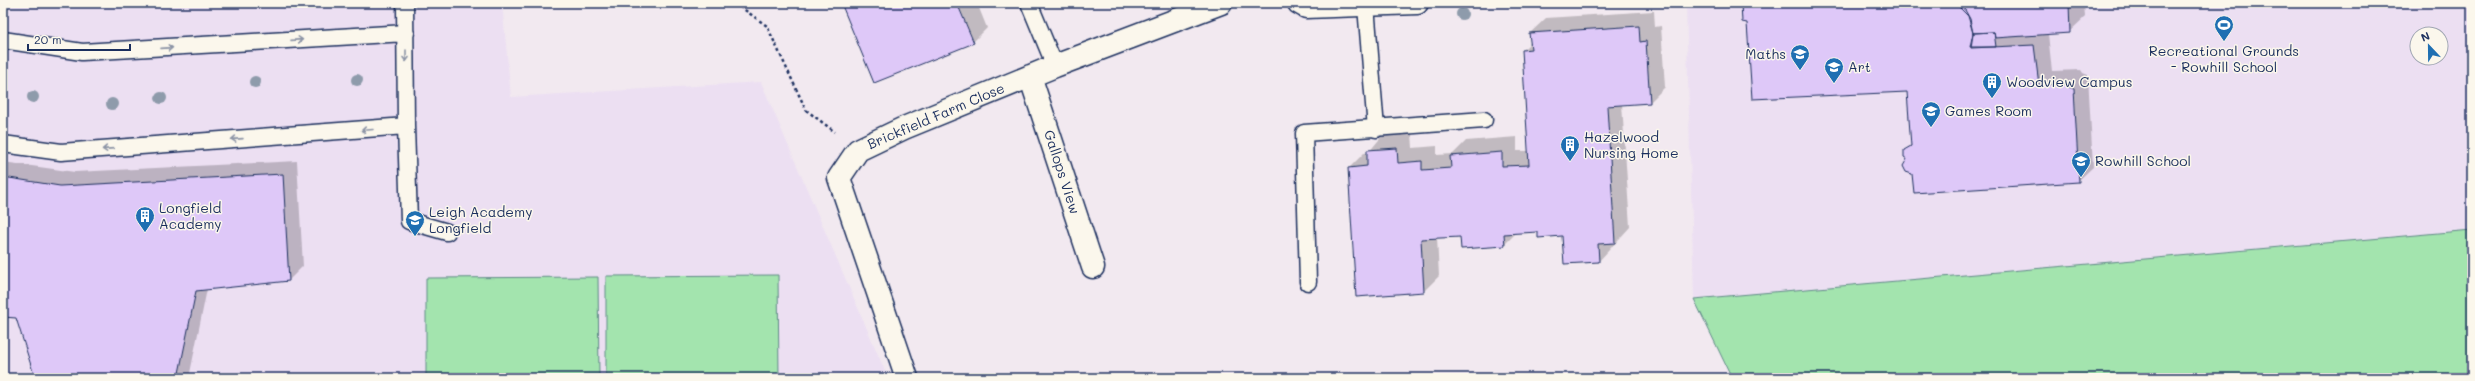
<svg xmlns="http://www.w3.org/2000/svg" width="2475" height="381" font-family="Mali,sans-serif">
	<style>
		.built { fill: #ecdff2; fill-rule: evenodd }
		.green { fill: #a3e4ae; stroke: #5f8a86 }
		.shadow { fill: #0003; fill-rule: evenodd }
		.building { fill: #dec8f8; stroke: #1b2f5e }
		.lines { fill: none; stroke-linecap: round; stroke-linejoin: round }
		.service-casing { stroke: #1b2f5e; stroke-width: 19 }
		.minor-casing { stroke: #1b2f5e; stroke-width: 25 }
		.path { stroke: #1b2f5e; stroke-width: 2.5; stroke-dasharray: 3 3; stroke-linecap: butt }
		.service { stroke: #fbf7ec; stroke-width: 16 }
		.minor { stroke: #fbf7ec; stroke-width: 22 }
		.tree { fill: #8e9bab }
		.oneway { stroke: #8b93a5 }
		.labels { text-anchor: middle; stroke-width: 3; stroke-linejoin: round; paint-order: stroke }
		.poi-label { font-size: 14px; fill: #1b2f5e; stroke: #fbf7ec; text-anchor: start }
		.street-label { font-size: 14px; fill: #1b2f5e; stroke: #fbf7ec }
	</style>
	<rect width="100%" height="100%" fill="#f2e9f0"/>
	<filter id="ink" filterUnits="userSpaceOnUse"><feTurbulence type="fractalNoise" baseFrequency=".025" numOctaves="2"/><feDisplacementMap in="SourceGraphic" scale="8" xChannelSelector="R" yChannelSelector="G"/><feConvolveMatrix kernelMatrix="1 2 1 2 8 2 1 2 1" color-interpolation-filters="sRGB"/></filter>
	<g filter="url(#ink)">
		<!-- built -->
		<path class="built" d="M3 3H502L511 97 761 82 888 378H3Z
			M1686 3H2472V318L1732 378 1694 299ZM2417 34H2441V58H2417Z"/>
		<!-- green -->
		<path class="green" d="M2472 230V324L2468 366 2472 365V378H1732L1694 299Z
			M778 275 779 378H606V276Z
			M598 277 599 378H426V278Z"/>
		<!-- shadow -->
		<path class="shadow" d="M842 3H977L987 28 973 42Z
			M1743 3H2084L2085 17 2069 32 2048 34 2052 71 2081 70 2083 73 2088 75 2093 167 2078 181 1913 173 1905 150 1912 144 1908 91 1748 22ZM1999 31V33L1984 34V32Z
			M1654 11 1655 27 1661 26 1665 87 1650 102 1622 104 1630 227 1599 261 1563 235 1539 231 1516 233 1504 245 1461 236 1437 237 1439 276 1424 291 1349 168 1364 153H1368L1383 135 1412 133 1413 148 1437 146V155L1453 154 1466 141 1517 137V151H1529L1523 50 1531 42 1530 33 1546 18Z
			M297 161 303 266 289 280 207 289 189 378H36L17 317 3 316V162L75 172Z"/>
		<!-- building -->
		<path class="building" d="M841 3H957L974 43 874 83Z
			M1741 3H1955L1965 10 1970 19 1973 33 1971 48 2034 45 2039 85 2067 84 2069 87 2074 89 2079 182 1914 193 1912 174 1906 172 1903 166 1907 159 1904 157V150L1911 146 1907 92 1752 99 1747 23 1742 22Z
			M1955 3H2069L2070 33 1995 38 1994 32 1973 33 1968 16Z
			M1639 26 1640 42 1646 41 1650 103 1607 106 1615 243 1598 244 1599 262 1564 264 1562 236 1538 238V232L1504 234 1505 246 1461 249 1460 237 1421 239 1424 292 1356 297 1348 168 1367 166V150L1397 148 1398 163 1422 161V170L1451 168 1450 156 1502 152V166L1529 165 1522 50 1531 49 1529 33Z
			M1994 32 1996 47H1970L1973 33Z
			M283 174 289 281 196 291 178 378H35L16 318 3 317V177L60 186Z"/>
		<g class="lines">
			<!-- service casing -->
			<g class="service-casing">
				<path id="service" d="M405 3 406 126 409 221 447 232
					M1029 3 1055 66
					M1366 6 1376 129
					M3 40 82 52 406 33
					M3 144 61 152 406 126
					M1308 282 1304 133 1484 120"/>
			</g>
			<!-- minor casing -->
			<g class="minor-casing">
				<path id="minor" d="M1299 3 1306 7 1417 3
					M1030 76 1093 267
					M907 378 839 178 858 150 904 128 1055 66 1221 3"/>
			</g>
			<!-- path -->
			<path class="path" d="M735 3 767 26 806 110 835 132"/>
			<!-- service -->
			<use href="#service" class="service"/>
			<!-- minor -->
			<use href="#minor" class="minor"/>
		</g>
		<!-- trees -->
		<g class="tree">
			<circle cx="1462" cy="14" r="6"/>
			<circle cx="357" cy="80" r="6"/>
			<circle cx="255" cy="82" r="6"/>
			<circle cx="33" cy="97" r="6"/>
			<circle cx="161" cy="98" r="6"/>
			<circle cx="112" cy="104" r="6"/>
		</g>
		<!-- one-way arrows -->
		<defs><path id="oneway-shaft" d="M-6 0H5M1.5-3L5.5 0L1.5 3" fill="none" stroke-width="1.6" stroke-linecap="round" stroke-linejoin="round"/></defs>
		<g class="oneway">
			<use href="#oneway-shaft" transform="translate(297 40) rotate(-4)"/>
			<use href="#oneway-shaft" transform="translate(167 48) rotate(-4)"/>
			<use href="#oneway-shaft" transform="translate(406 56) rotate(90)"/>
			<use href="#oneway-shaft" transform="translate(367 130) rotate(175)"/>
			<use href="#oneway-shaft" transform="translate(237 139) rotate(176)"/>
			<use href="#oneway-shaft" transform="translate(108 149) rotate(176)"/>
		</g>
	</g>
	<!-- icons -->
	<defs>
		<g id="stadium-pin" transform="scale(1)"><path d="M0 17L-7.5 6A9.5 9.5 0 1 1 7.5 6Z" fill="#1f6fb2" stroke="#fbf7ec"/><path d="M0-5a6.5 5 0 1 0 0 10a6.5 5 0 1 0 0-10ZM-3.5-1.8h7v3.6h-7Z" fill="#fff"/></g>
		<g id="school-pin" transform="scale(1)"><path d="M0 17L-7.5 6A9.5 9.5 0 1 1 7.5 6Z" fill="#1f6fb2" stroke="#fbf7ec"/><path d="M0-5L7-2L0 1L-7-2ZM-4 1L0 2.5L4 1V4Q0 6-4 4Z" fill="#fff"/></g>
		<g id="building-pin" transform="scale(1)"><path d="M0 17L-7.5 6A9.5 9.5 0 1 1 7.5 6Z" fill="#1f6fb2" stroke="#fbf7ec"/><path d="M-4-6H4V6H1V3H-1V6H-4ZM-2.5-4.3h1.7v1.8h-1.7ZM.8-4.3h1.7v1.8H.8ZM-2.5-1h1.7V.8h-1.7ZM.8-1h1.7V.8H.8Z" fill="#fff"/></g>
	</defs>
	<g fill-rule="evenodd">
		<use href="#stadium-pin" x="2224" y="25"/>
		<use href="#school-pin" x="1800" y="54"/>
		<use href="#school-pin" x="1834" y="67"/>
		<use href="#building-pin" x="1992" y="82"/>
		<use href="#school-pin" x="1931" y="111"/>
		<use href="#building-pin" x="1570" y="145"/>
		<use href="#school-pin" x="2081" y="161"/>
		<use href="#building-pin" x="145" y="216"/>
		<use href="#school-pin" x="415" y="220"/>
	</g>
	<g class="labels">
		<!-- poi labels -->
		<g class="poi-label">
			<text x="2224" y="56" text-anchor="middle">Recreational Grounds<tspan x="2224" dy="16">- Rowhill School</tspan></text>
			<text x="1786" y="59" text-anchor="end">Maths</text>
			<text x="1848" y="72">Art</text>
			<text x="2006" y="87">Woodview Campus</text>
			<text x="1945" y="116">Games Room</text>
			<text x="1584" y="142">Hazelwood<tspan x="1584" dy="16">Nursing Home</tspan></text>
			<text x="2095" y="166">Rowhill School</text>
			<text x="159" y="213">Longfield<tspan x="159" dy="16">Academy</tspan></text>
			<text x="429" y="217">Leigh Academy<tspan x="429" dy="16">Longfield</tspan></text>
		</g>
		<!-- street labels -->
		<g class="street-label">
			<text transform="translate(936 116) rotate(-23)" y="5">Brickfield Farm Close</text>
			<text transform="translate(1062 172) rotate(72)" y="5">Gallops View</text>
		</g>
	</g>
	<!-- margin -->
	<rect width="2475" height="381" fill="none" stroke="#fbf7ec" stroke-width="16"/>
	<rect x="8" y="8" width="2459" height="365" fill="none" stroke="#1b2f5e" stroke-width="1.5" filter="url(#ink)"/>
	<!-- north arrow -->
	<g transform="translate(2429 46) rotate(338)"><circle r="19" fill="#fbf7ec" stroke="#a1a7b3"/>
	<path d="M0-3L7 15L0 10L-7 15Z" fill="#1f6fb2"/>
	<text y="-6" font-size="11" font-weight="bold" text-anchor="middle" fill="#1b2f5e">N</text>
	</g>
	<!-- scale -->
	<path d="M28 44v6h102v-6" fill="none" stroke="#1b2f5e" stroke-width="2"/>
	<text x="34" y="44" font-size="12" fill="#1b2f5e" stroke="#fbf7ec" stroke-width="3" paint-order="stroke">20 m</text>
</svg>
